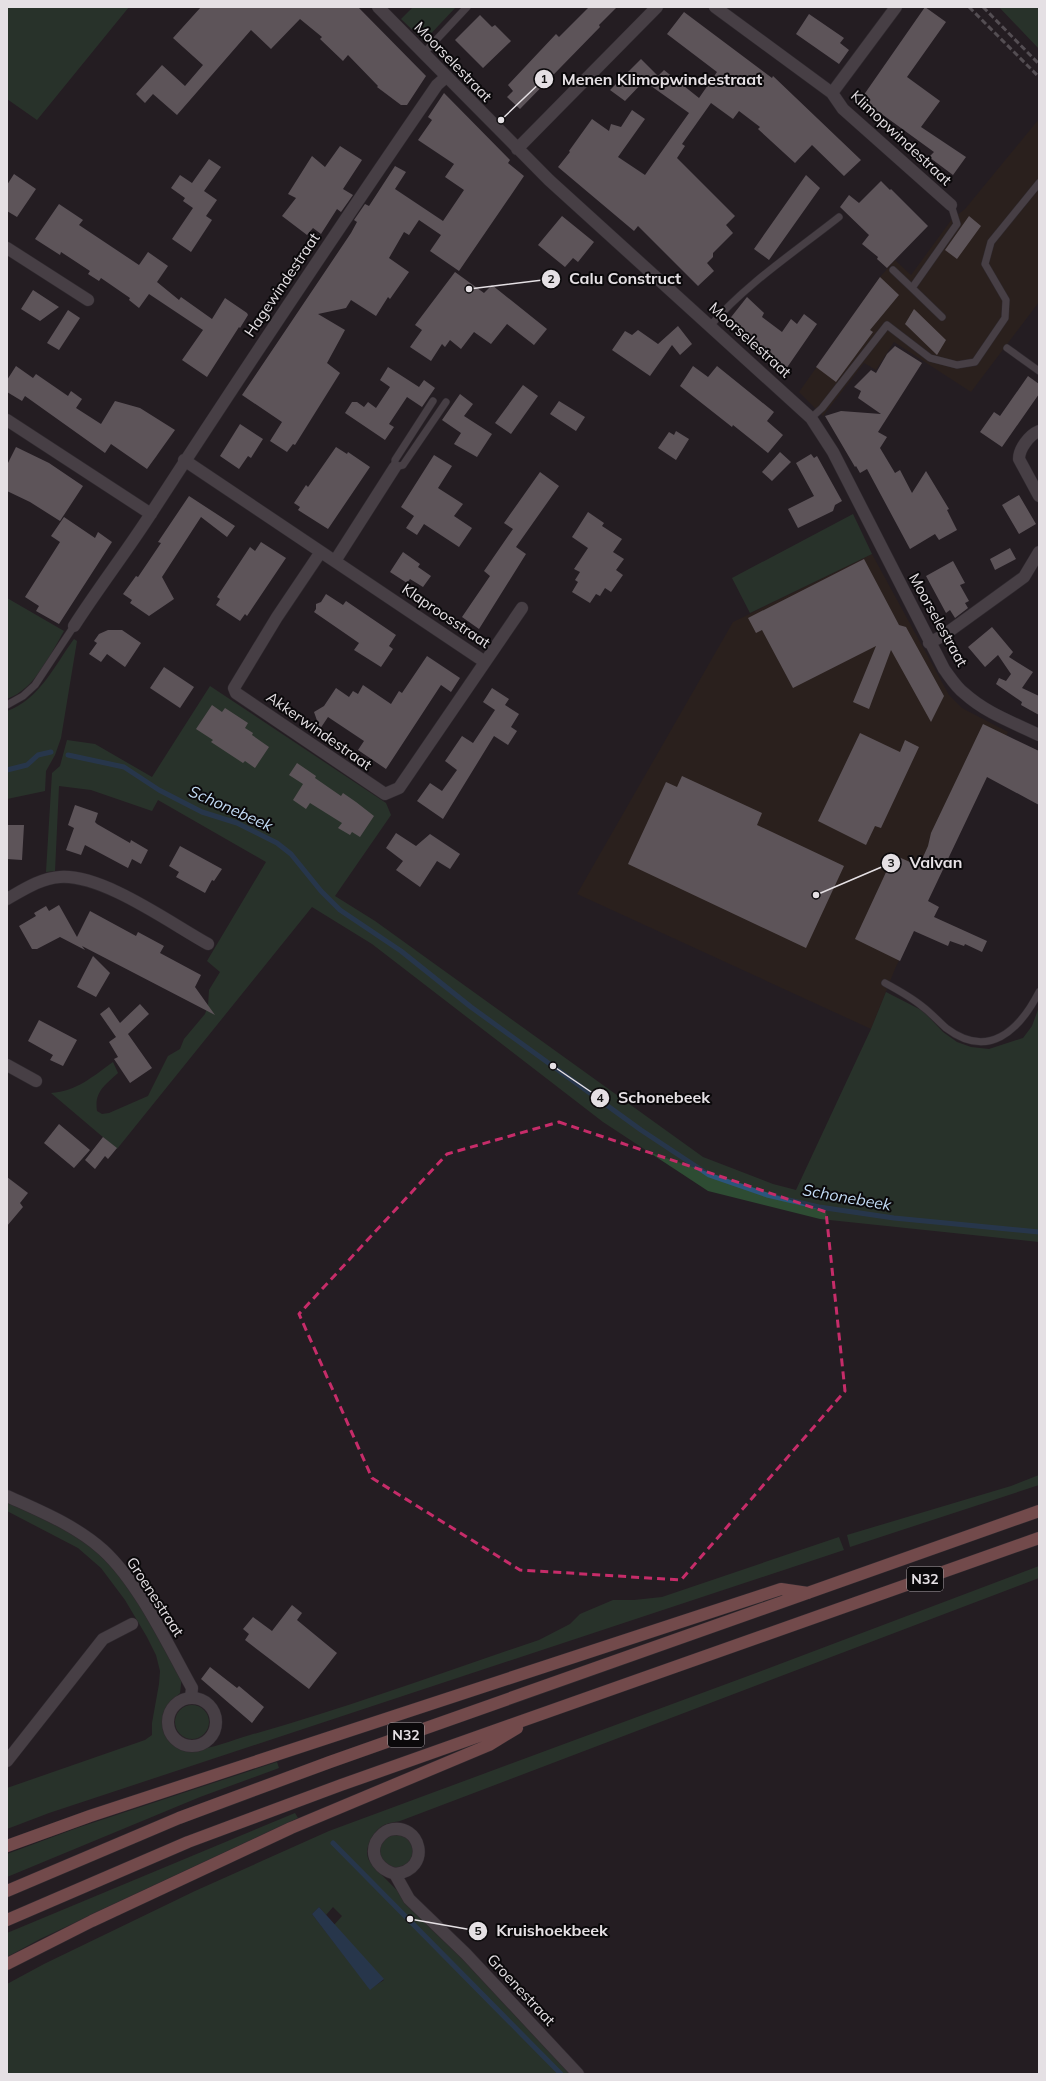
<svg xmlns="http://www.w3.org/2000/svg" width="1046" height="2081" font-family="Mulish,sans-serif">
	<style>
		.industrial { fill: #312417 }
		.green { fill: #2e4c33; fill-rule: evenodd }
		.water { fill: #2b557d }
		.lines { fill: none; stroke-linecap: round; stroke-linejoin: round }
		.stream { stroke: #2b557d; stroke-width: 5 }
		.building { fill: #a2979c }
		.lane-casing { stroke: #3d383c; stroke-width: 8 }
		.street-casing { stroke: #3d383c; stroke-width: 13 }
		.highway-casing { stroke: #3d383c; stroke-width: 13 }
		.lane { stroke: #716970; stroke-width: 7 }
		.street { stroke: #716970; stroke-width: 12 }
		.highway { stroke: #d0817d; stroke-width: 12 }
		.rail { stroke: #8f898e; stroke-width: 3; stroke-dasharray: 6 3; stroke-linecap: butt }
		.marked { fill: none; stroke: #c62c69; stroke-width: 3; stroke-dasharray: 8 5; stroke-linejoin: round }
		.labels { text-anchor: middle; stroke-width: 4; stroke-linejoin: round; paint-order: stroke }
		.shield { fill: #0b090b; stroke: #a4a0a3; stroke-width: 1 }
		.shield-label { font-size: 14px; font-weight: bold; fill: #e5e0e4 }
		.street-label { font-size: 15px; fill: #e5e0e4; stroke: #0b090b }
		.water-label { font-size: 16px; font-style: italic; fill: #c3dcf6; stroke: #0b090b }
		.leader { fill: none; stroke: #e5e0e4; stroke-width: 1.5 }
		.callout-dot { fill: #e5e0e4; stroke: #0b090b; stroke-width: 1.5 }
		.mark-label { font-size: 12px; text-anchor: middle; font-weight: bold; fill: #111 }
		.callout-label { font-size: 16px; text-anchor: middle; font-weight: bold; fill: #e5e0e4; stroke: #0b090b; stroke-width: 4; stroke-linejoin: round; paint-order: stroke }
	</style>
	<rect width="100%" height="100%" fill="#241d23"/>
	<!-- industrial -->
	<path class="industrial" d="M1039 119V302L971 392 894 342 876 370 864 363 823 416 799 392 880 277 895 260 911 275 952 219 965 209Z
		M872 554 949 695 962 708 1008 732 895 969 871 1029 577 894 733 622Z"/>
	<!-- green -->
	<path class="green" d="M7 7H129L37 120 7 99Z
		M413 7H456L424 41 401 19Z
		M999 7H1039V49Z
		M853 514 872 554 750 613 732 578Z
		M7 598 64 631C50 655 35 689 7 699Z
		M74 639 77 641 61 738 55 755 46 771 45 791 7 799V711C39 700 55 665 74 639Z
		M210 686 386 803 391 815 335 896 375 921 703 1157 773 1184 796 1190 871 1029 886 992 923 1011 943 1032 957 1042 971 1047 989 1049 1023 1038 1032 1026 1039 1007V1242L820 1219 708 1191 603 1122 372 944 312 907 117 1149 51 1093C77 1091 92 1077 113 1062L118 1073C105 1085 94 1092 97 1111L102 1114 109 1113 148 1096 168 1056 180 1049 184 1039 205 1014 208 1006 209 990 220 972 207 961 266 862 158 800 152 811 91 790 59 786 55 871 46 872 52 773 60 766 67 740 95 744 152 777Z
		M1039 1475V1485L850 1547 847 1535 1011 1486Z
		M7 1500 66 1528 102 1553 140 1604 182 1676 180 1693C171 1702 162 1710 164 1723 165 1732 170 1745 180 1748 202 1754 229 1741 250 1735 348 1708 443 1672 539 1640L570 1624 580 1614 613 1600H634L662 1597 839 1537 844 1550 49 1813 7 1829V1788L145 1740 152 1735V1723L159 1684 160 1671 156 1655 147 1637 125 1600 101 1568 78 1548 7 1511Z
		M1039 1566V1578L400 1821C395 1822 388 1823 384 1825 374 1830 364 1847 368 1858 369 1861 373 1865 375 1868L493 1988 574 2074H7V1984L44 1964 195 1891 329 1831 748 1676ZM319 1907 326 1915 333 1907 342 1916 334 1925 384 1980 370 1989 312 1914Z
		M175 1722a17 17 0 1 1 34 0a17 17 0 1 1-34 0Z
		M277 1762 279 1768 200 1797 7 1877V1854L77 1828Z
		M295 1813 298 1818 40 1939 7 1957V1933Z
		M379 1851a17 17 0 1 1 34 0a17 17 0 1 1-34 0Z"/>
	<!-- water -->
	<path class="water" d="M319 1907 384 1979 370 1990 312 1914Z"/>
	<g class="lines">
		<!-- stream -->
		<path class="stream" d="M68 755 124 767 159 790 202 812 237 823 277 843 291 854 321 891 340 910 401 951 471 1007 641 1130 709 1175 767 1195 819 1207 894 1218 1039 1232
			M7 770 27 765 38 755 51 752
			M333 1843 561 2074"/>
	</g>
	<!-- building -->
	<path class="building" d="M201 7H358L426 76 407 105H401L377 87 378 86 348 55 343 61 320 39 322 37 300 19 271 49 251 30 177 115 153 94 145 103 136 94 162 65 185 86 203 65 173 38Z
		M589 7H617L599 25 600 27 520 109 507 97 513 91 508 85 556 34 559 37Z
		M925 7 946 22 907 77 940 101 921 127 966 157 953 175 929 157 934 152 861 99Z
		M684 12 772 78 773 76 861 160 844 176 812 145 795 163 758 129 760 127 739 111 733 119 711 103 682 144 685 146 677 158 735 216 726 225 733 233 713 253V257L707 263 714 271 698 286 638 226 634 231 558 167 570 152 569 151 592 119 609 131 611 124 621 127 632 110 645 119 618 157 645 175 689 113 644 81 625 101 610 90 641 59 658 76 664 70 699 98 717 72 667 34Z
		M809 14 844 38 840 43 849 50 839 64 796 34Z
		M480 15 492 27 495 25 511 41 483 68 455 40Z
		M444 93 510 160 508 163 524 176 459 271 430 251 441 235 419 220 409 235 404 232 389 258 409 272 390 299 388 297 376 316 351 300 346 308 318 314 345 330 327 363 340 373 295 445 293 444 287 452 270 441 282 422 242 395 351 233 357 222 354 220 365 204 369 206 395 166 406 172 395 189 443 221 464 190 445 177 454 164 418 140 432 120 428 117Z
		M340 146 362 160 343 189 353 195 341 212 337 209 321 234 313 228 307 235 282 216 296 198 288 194 312 156 325 167Z
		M209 159 221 167 204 191 217 200 206 216 212 220 191 252 172 239 193 208 183 201 185 198 171 188 180 175 192 183Z
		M14 174 36 189 17 217 7 211V185Z
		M806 175 820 188 769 260 754 249Z
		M881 181 890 190 891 189 928 226 887 268 877 259 878 257 862 244 869 235 840 207 849 195 859 203Z
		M59 204 83 220 79 225 139 265 148 252 168 266 157 282 179 300 181 297 212 319 225 298 247 313 248 315 240 328 239 327 207 377 182 360 203 330 149 294 139 308 129 300 130 298 101 278 99 281 88 274 90 271 61 252 60 255 35 239Z
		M562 216 594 242 578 262 573 258 565 267 538 245Z
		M969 216 981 226 957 259 945 250Z
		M455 272 484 293 492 285 547 329 534 345 507 324 491 344 474 332 461 349 450 340 445 347 442 344 431 361 410 347 422 330 415 325Z
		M880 277 899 295 870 330 873 332 836 382 816 367Z
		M33 290 59 307 40 321 21 309Z
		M747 297 764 313 762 317 782 332 791 319 797 324 804 314 817 324 786 369 768 357 728 321Z
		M914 309 946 340 937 355 905 324Z
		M68 310 80 318 59 350 47 343Z
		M678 326 692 344 680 355 672 345 650 376 612 350 625 331 632 335 638 330 658 344Z
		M895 346 922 363 878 432 887 437 880 448 895 473 900 470 912 493 926 471 949 509 947 510 957 530 939 540 935 534 910 549 867 469 860 473 856 466 855 467 825 416 841 411 881 414 858 398 861 391 854 387 871 370 876 373 887 354Z
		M16 366 33 378 36 374 68 396 71 391 82 399 76 408 101 424 115 401 140 408 175 430 147 469 111 444 105 453 25 396 22 401 7 392V380Z
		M693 366 708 377 717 366 774 412 767 421 783 435 768 453 733 425 732 427 680 386Z
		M388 367 419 387 424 380 435 388 422 407 407 397 389 424 394 427 385 440 345 413 352 402H357L364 407 368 402 376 408 390 387 380 380Z
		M1028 376 1039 384V394L1002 447 980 432 994 412 1000 416Z
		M523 385 538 396 511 434 495 423Z
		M460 394 473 404 464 416 492 434 477 457 454 444 461 433 442 420Z
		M559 401 585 417 576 431 550 414Z
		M240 424 263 439 251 458 248 456 239 469 220 456Z
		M676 431 689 439 676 460 658 448 669 432 674 435Z
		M16 447 49 463 83 486 60 521 30 502 7 491V465Z
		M336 447 347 454 348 452 370 467 328 529 298 510 300 507 294 503 306 485 308 487Z
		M780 452 791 462 772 481 762 472Z
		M811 454 814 458 817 456 842 501 835 505 833 511 798 528 788 509 814 496 796 463Z
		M434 455 452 466 438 488 463 504 454 516 472 528 459 547 424 524 417 535 406 528 414 516 401 507Z
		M540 472 559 486 516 547 526 554 479 629 462 617 490 576 484 571 513 529 504 523Z
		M1019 495 1036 524 1019 534 1002 505Z
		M189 496 235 526 227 537 201 517 162 577 174 599 149 616 130 603 132 600 123 594 136 576 138 577 161 543 158 542Z
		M588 512 604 523 602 526 622 539 613 552 624 559 616 570 623 575 611 592 605 588 600 596 596 594 590 603 572 592 578 582 575 580 580 572 574 569 588 548 572 537Z
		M64 517 95 538 98 532 112 542 59 624 36 611 39 606 25 597 60 542 51 536Z
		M261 542 286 558 247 616 245 614 240 621 216 605 220 599 217 597 250 547 255 551Z
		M1010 548 1016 559 995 570 990 559Z
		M403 552 420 564 418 567 431 576 423 587 410 579 407 583 390 572Z
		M864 559 899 625 906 627 944 696 931 722 891 650 869 709 853 702 876 646 793 688 762 630 756 633 748 618Z
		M953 561 965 583 960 585 969 601 965 603 968 608 955 618 950 610 946 613 926 576Z
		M326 594 343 605 346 601 396 635 389 646 393 649 381 667 354 650 359 643 314 612 316 609V604L321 602Z
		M992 627 1013 652 1009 657 1033 672 1022 688 1039 696V715L1021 705 1022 702 996 684 999 678 1006 681 1011 674 998 655 985 667 968 647Z
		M108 630H122L141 643 125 667 107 654 101 662 89 654 97 643 94 641 99 634Z
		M427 656 460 678 451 692 441 685 386 769 358 750 364 741 328 717 320 729 314 712 324 706 336 688 349 697 353 691 358 694 363 685 391 704 399 691 402 693Z
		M164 667 194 687 180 708 150 688Z
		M492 688 509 699 505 705 519 714 511 727 517 731 508 745 494 736 443 819 417 801 430 783 442 791 457 770 445 761 462 736 473 743 495 710 483 702Z
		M212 705 222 712 225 708 248 723 245 728 253 733 252 735 269 747 255 768 245 761 243 763 211 742 213 740 196 729Z
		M983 724 1039 751V805L987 777 928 901 939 907 934 917 987 941 982 952 965 944 964 946 950 941 948 946 914 931 900 961 855 939 894 855 919 866 928 846 931 833Z
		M860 733 900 752 905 740 919 747 881 828 875 826 866 845 818 821Z
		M297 763 316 776 315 778 341 796 343 793 356 802 374 816 360 837 352 832 350 835 338 828 342 823 310 803 306 809 293 800 303 784 289 775Z
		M682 776 762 813 757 825 844 866 806 948 628 864 666 782 677 787Z
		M75 805 98 813 95 822 97 824 130 843 131 840 148 850 141 864 132 859 128 868 85 845 81 855 66 850 74 828 68 825Z
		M7 825H24L22 860 7 859Z
		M396 833 416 846 430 834 460 854 450 869 437 861 420 887 396 870 403 861 386 848Z
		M180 846 222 869 214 881 212 880 205 893 176 877 179 872 169 866Z
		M59 905 77 937 90 911 136 936 138 932 164 946 160 953 201 975 195 987 215 1015 82 946 85 950 60 937 37 949H32L19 926 36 916 34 913 46 906 49 911Z
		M93 956 110 973 96 997 77 987Z
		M140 1004 149 1014 128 1034 152 1068 130 1083 114 1059 118 1057 109 1042 116 1037 100 1014 109 1007 120 1023Z
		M39 1020 77 1040 63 1066 50 1060 53 1055 28 1041Z
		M59 1124 90 1150 74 1168 44 1143Z
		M103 1137 117 1148 108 1159 105 1156 95 1169 85 1160Z
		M7 1177 28 1193 20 1203 23 1207 7 1226Z
		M292 1605 302 1613 297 1620 337 1653 309 1689 245 1640 249 1634 243 1629 253 1617 272 1631Z
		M210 1667 237 1688 239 1686 264 1707 252 1723 201 1679Z"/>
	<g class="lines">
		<!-- lane casing -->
		<g class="lane-casing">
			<path id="lane" d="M423 54 467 7
				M893 270 912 288 957 224 951 205
				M912 288 942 317
				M710 326C746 284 796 251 839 217
				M1007 348 1039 371
				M433 401 395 460V467L403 465 446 402
				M811 418 822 408 887 325 930 358 957 365 975 362 1005 318 1006 300 985 264 991 242 1039 183
				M7 705 23 696 35 685 74 626
				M885 983C898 990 911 997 923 1007 931 1013 938 1021 946 1028 988 1060 1019 1031 1039 992"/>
		</g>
		<!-- street casing -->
		<g class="street-casing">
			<path id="street" d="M378 7 549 180 811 418 833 452 944 669C950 677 956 687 964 693 986 713 1012 722 1039 735
				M715 7 832 93 843 109 951 205
				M832 93 896 7
				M517 149 657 7
				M7 248 88 300
				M7 420 151 514
				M1039 431C1029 435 1019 449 1019 459L1039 496
				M184 460 485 662
				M320 553 277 617 234 688 236 693 385 794 399 788 522 608
				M335 561 395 467
				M74 626C99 587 127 551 152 512 245 369 340 226 437 85L446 77
				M929 643 944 635 1024 577 1039 552
				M7 899C23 890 41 878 60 877 103 874 170 923 208 944
				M7 1065 36 1081
				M7 1496C40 1511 75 1525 103 1550 139 1583 168 1645 192 1688L191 1697
				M168 1722a24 24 0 1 1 48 0a24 24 0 1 1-48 0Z
				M7 1761 103 1639 132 1624
				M395 1874C433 1870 421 1821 389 1830 383 1832 379 1837 376 1842 369 1858 381 1870 395 1874L409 1899 466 1954 578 2074"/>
		</g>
		<!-- highway casing -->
		<g class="highway-casing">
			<path id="highway" d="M7 1846 90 1816 781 1589 808 1593
				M7 1891 179 1818 330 1762 1039 1511
				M7 1920 188 1842 341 1785 1039 1538
				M7 1964 92 1921 291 1828 489 1745 517 1728"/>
		</g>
		<!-- lane -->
		<use href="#lane" class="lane"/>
		<!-- street -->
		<use href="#street" class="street"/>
		<!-- highway -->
		<use href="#highway" class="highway"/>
		<!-- rail -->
		<path class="rail" d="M969 7 1039 77
			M983 7 1039 64"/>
	</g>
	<!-- marked area -->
	<path d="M0 0H1046V2081H0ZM559 1122 826 1212 845 1391 681 1580 520 1570 372 1478 299 1314 447 1154Z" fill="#241d23" fill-opacity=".55" fill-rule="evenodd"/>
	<path class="marked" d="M559 1122 826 1212 845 1391 681 1580 520 1570 372 1478 299 1314 447 1154Z"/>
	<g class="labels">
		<!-- shield labels -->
		<g class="shield">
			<rect x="907" y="1567" width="36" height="24" rx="3"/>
			<rect x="388" y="1723" width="36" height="24" rx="3"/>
		</g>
		<g class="shield-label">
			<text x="925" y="1584">N32</text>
			<text x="406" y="1740">N32</text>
		</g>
		<!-- street labels -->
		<g class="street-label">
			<text transform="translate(453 62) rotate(46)" y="5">Moorselestraat</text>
			<text transform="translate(901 138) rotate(43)" y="5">Klimopwindestraat</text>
			<text transform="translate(282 285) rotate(-56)" y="5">Hagewindestraat</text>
			<text transform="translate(750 340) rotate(42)" y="5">Moorselestraat</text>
			<text transform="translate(446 616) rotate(34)" y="5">Klaproosstraat</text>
			<text transform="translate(938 620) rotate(61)" y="5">Moorselestraat</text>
			<text transform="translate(319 731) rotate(35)" y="5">Akkerwindestraat</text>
			<text transform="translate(155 1597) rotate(57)" y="5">Groenestraat</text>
			<text transform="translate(521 1990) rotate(47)" y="5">Groenestraat</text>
		</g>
		<!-- water labels -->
		<g class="water-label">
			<text transform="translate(231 808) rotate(24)" y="6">Schonebeek</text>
			<text transform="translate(847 1197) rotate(10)" y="6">Schonebeek</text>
		</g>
	</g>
	<!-- callouts -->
	<path class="leader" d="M501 120L544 79M469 289L551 279M816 895L891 863M553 1066L600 1098M410 1919L478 1931"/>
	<g class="callout-dot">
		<circle cx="501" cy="120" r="4"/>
		<circle cx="469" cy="289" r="4"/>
		<circle cx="816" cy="895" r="4"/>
		<circle cx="553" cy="1066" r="4"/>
		<circle cx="410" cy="1919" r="4"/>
		<circle cx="544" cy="79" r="10"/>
		<circle cx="551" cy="279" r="10"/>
		<circle cx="891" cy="863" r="10"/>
		<circle cx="600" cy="1098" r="10"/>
		<circle cx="478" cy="1931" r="10"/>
	</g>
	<g class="mark-label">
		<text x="544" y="83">1</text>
		<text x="551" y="283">2</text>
		<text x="891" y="867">3</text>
		<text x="600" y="1102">4</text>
		<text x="478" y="1935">5</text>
	</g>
	<g class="callout-label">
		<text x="662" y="85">Menen Klimopwindestraat</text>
		<text x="625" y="284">Calu Construct</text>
		<text x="936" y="868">Valvan</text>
		<text x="664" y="1103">Schonebeek</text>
		<text x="552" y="1936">Kruishoekbeek</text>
	</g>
	<!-- border -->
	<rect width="1046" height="2081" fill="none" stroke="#e5e0e4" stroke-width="16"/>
</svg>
